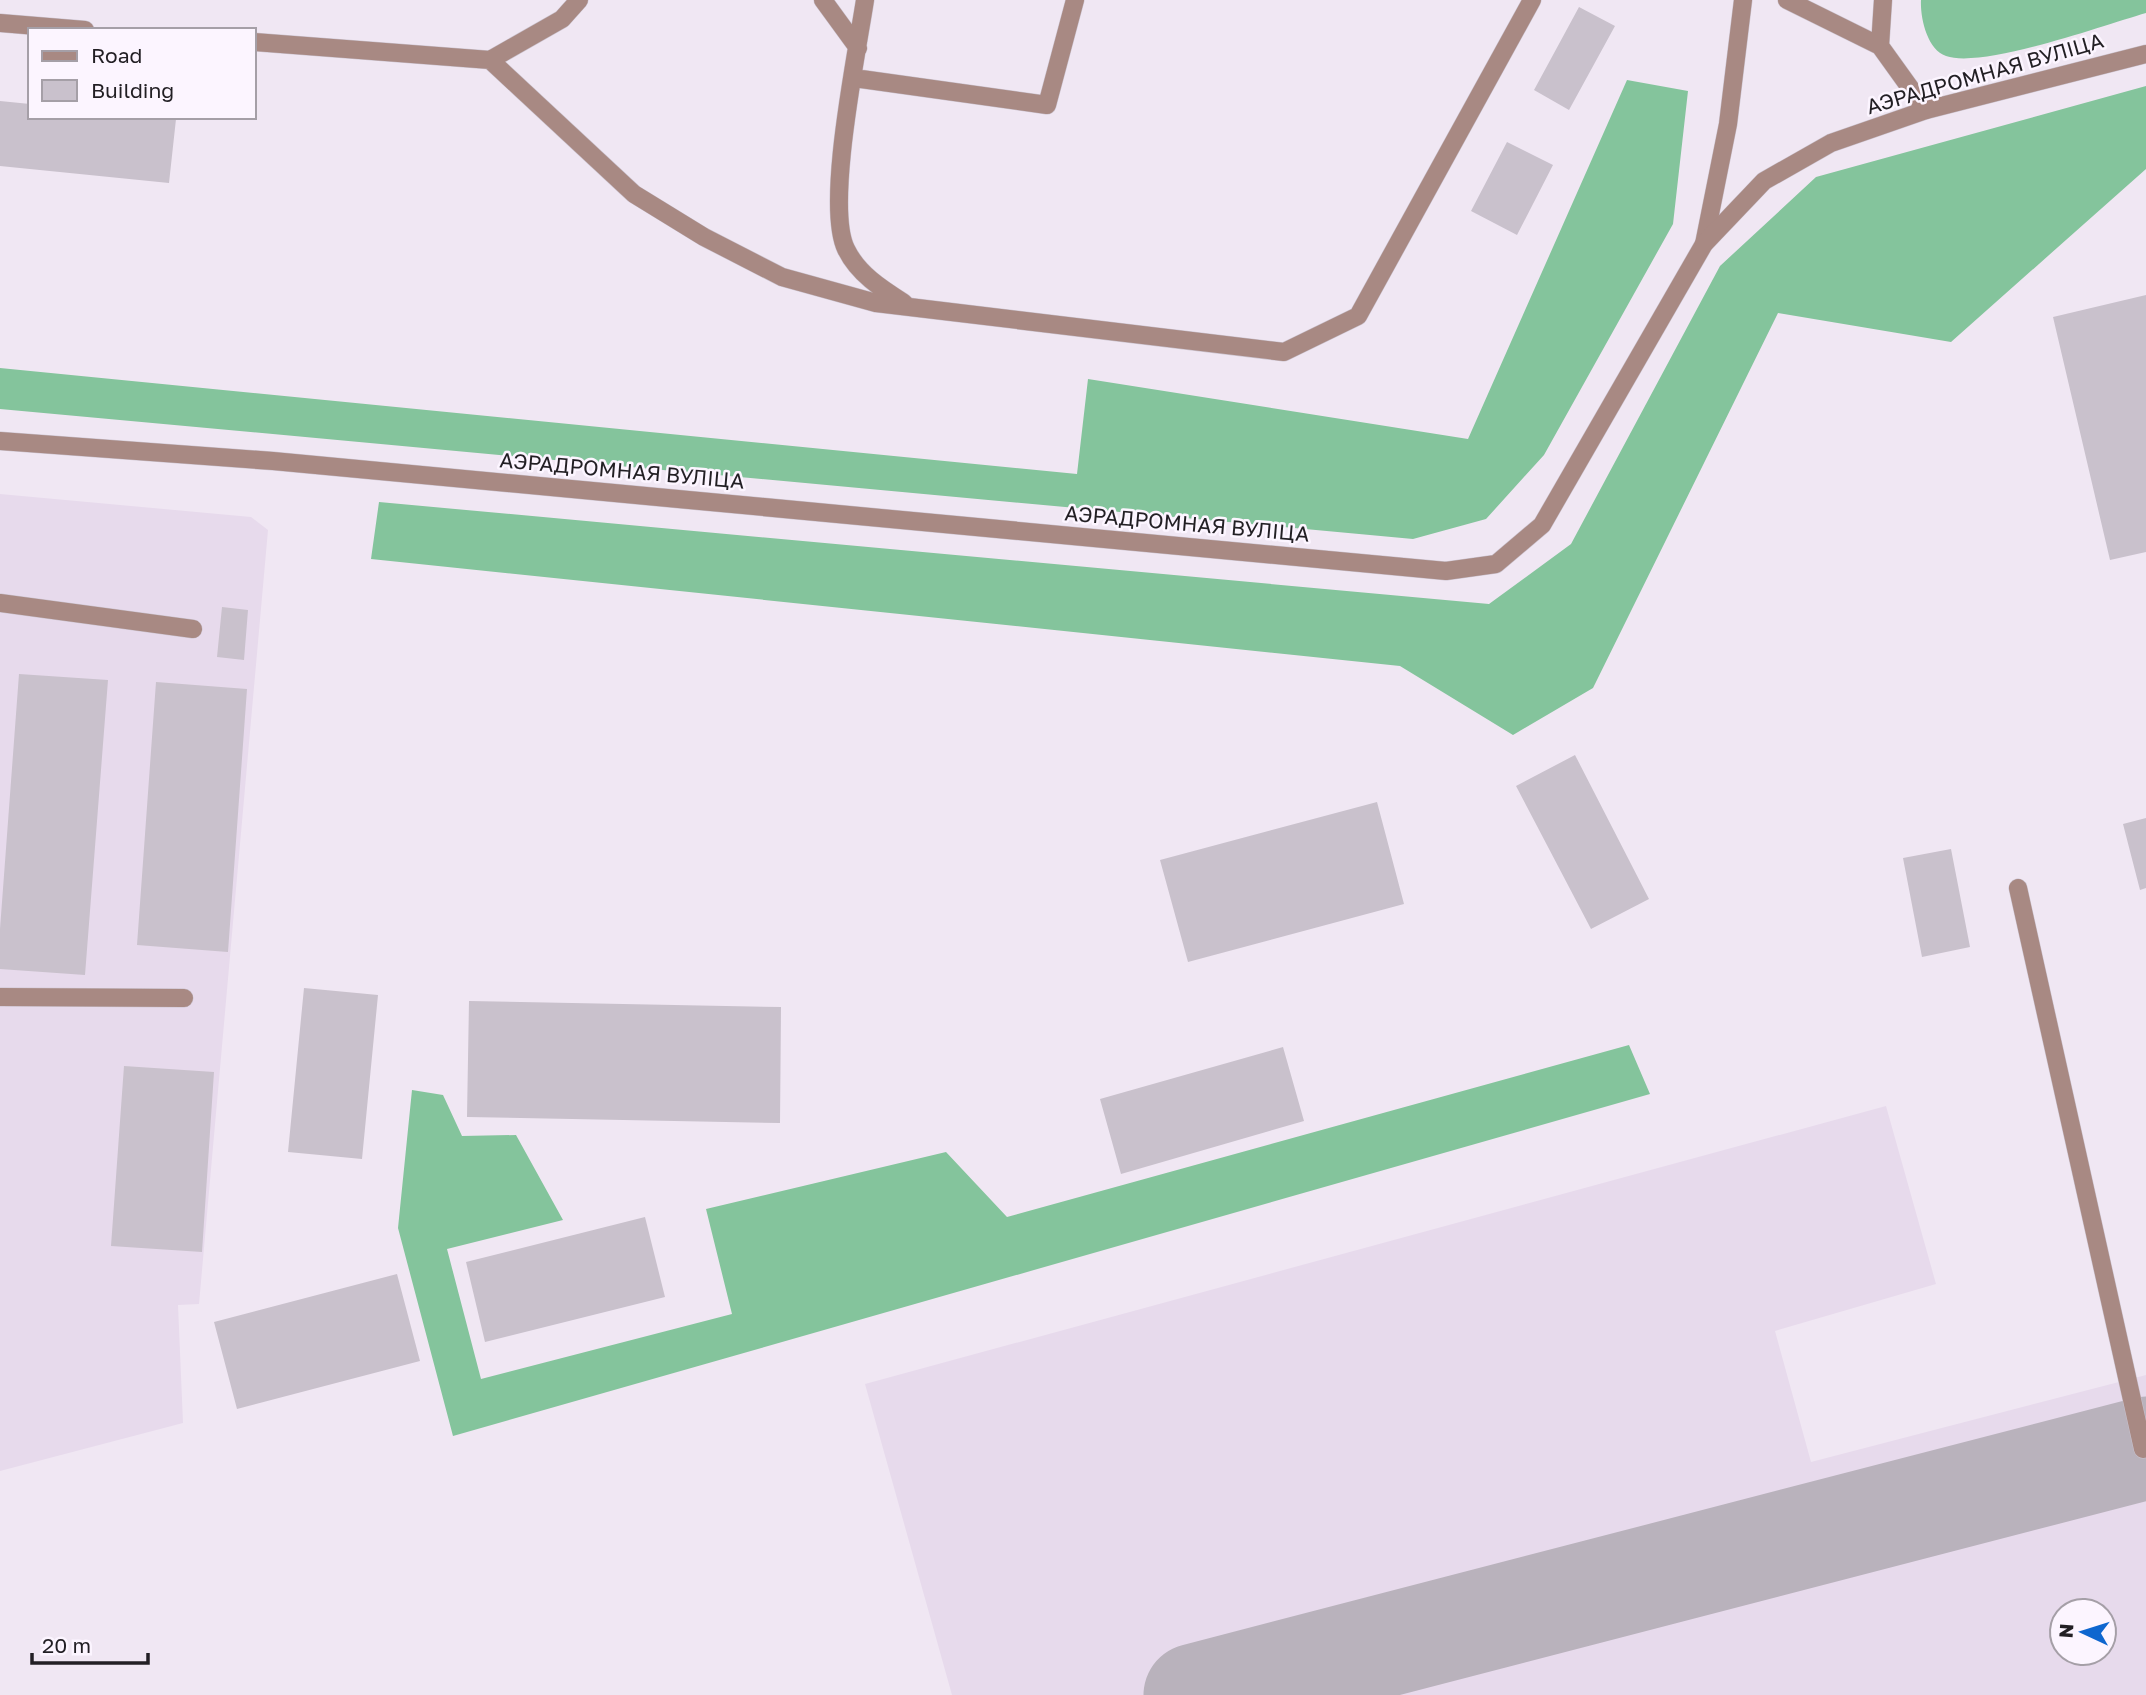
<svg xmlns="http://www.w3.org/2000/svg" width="2146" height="1695" font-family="'Golos Text',sans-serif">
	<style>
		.built { fill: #e7daec; fill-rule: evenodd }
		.forest { fill: #84c49c }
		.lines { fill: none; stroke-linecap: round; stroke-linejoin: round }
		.taxiway { stroke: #b9b2bc; stroke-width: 103 }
		.building { fill: #c9c1cc }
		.lane-casing { stroke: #cbc3ce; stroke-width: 19 }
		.street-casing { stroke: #cbc3ce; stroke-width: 19 }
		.lane { stroke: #a88983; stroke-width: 18 }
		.street { stroke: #a88983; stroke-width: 18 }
		.labels { text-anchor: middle; stroke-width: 5; stroke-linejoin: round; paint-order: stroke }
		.street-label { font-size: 21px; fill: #221f24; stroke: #fcf5ff }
	</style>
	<rect width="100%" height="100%" fill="#f0e7f3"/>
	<!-- built -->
	<path class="built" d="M0 494 251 517 268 530 199 1304 178 1305 183 1423 0 1471Z
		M1886 1106 1936 1284 1775 1331 1811 1462 2146 1375V1695H952L865 1384ZM2062 1611H2104V1653H2062Z"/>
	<!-- forest -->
	<path class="forest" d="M1921 0H2146V13C2104 25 1983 69 1946 56 1927 50 1920 17 1921 0Z
		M1627 80 1688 91 1673 224 1544 455 1486 519 1413 539 0 409V368L1077 474 1088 379 1468 439Z
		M2146 86V169L1951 342 1778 313 1593 688 1513 735 1400 666 371 559 379 502 1489 604 1571 544 1720 266 1816 177Z
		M1629 1045 1650 1094 453 1436 398 1228 412 1090 443 1095 462 1136 516 1135 563 1220 447 1249 481 1379 732 1314 706 1209 946 1152 1007 1217Z"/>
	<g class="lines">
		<!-- taxiway -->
		<path class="taxiway" d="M1195 1695 2146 1448"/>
	</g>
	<!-- building -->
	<path class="building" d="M1579 7 1615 26 1569 110 1534 90Z
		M0 101 30 104V117L176 119 169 183 0 166Z
		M1507 142 1553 165 1517 235 1471 211Z
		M2146 295V552L2110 560 2053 317Z
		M222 607 248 610 244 660 217 657Z
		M19 674 108 680 85 975 0 969V929Z
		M156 682 247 689 228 952 137 945Z
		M1575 755 1649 899 1591 929 1516 786Z
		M1377 802 1404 904 1188 962 1160 860Z
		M2146 818V888L2140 890 2123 824Z
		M1951 849 1970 947 1922 957 1903 858Z
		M304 988 378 995 362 1159 288 1152Z
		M469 1001 781 1007 780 1123 467 1117Z
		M1283 1047 1304 1121 1121 1174 1100 1099Z
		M124 1066 214 1072 202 1252 111 1246Z
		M645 1217 665 1297 485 1342 466 1262Z
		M397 1274 420 1361 237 1409 214 1322Z"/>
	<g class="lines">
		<!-- lane casing -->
		<g class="lane-casing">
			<path id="lane" d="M823 0 858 48
				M865 0C857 53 825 206 846 249 858 274 882 289 904 303
				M1787 0 1880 46 1926 110
				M0 23 85 30
				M254 42 490 60 562 19 579 0
				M1880 46 1883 0
				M490 60 634 194 704 237 782 277 876 303 1284 352 1358 316 1532 0
				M854 78 1047 105 1075 0
				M1704 244 1728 124 1743 0
				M0 603 193 629
				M2018 888 2143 1449
				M0 997 184 998"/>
		</g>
		<!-- street casing -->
		<g class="street-casing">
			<path id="street" d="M0 441 273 461 1446 571 1496 564 1542 525 1704 244 1764 181 1831 143 1926 110 2146 54"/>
		</g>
		<!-- lane -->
		<use href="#lane" class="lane"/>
		<!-- street -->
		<use href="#street" class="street"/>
	</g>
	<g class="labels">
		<!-- street labels -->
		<g class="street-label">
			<text transform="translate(1985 74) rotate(-16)" y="7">АЭРАДРОМНАЯ ВУЛІЦА</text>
			<text transform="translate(622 471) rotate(5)" y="7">АЭРАДРОМНАЯ ВУЛІЦА</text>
			<text transform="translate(1187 524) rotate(5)" y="7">АЭРАДРОМНАЯ ВУЛІЦА</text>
		</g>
	</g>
	<!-- legend -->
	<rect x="28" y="28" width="228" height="91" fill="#fcf5ff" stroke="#a59fa7" stroke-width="2"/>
	<rect x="42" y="51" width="35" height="10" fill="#a88983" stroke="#a59fa7" stroke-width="2"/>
	<text x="91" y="63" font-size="21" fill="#221f24">Road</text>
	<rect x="42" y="80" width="35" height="21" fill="#c9c1cc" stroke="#a59fa7" stroke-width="2"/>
	<text x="91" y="98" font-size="21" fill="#221f24">Building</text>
	<!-- north arrow -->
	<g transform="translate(2083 1632) rotate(274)"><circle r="33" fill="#fcf5ff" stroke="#a59fa7" stroke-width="2"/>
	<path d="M0-5L12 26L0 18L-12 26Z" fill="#0e66cf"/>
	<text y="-10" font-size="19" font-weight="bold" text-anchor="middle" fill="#221f24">N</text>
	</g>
	<!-- scale -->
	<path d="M32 1653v10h116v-10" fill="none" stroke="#221f24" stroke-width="3.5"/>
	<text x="42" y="1653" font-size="21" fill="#221f24" stroke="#fcf5ff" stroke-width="5" paint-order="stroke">20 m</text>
</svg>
